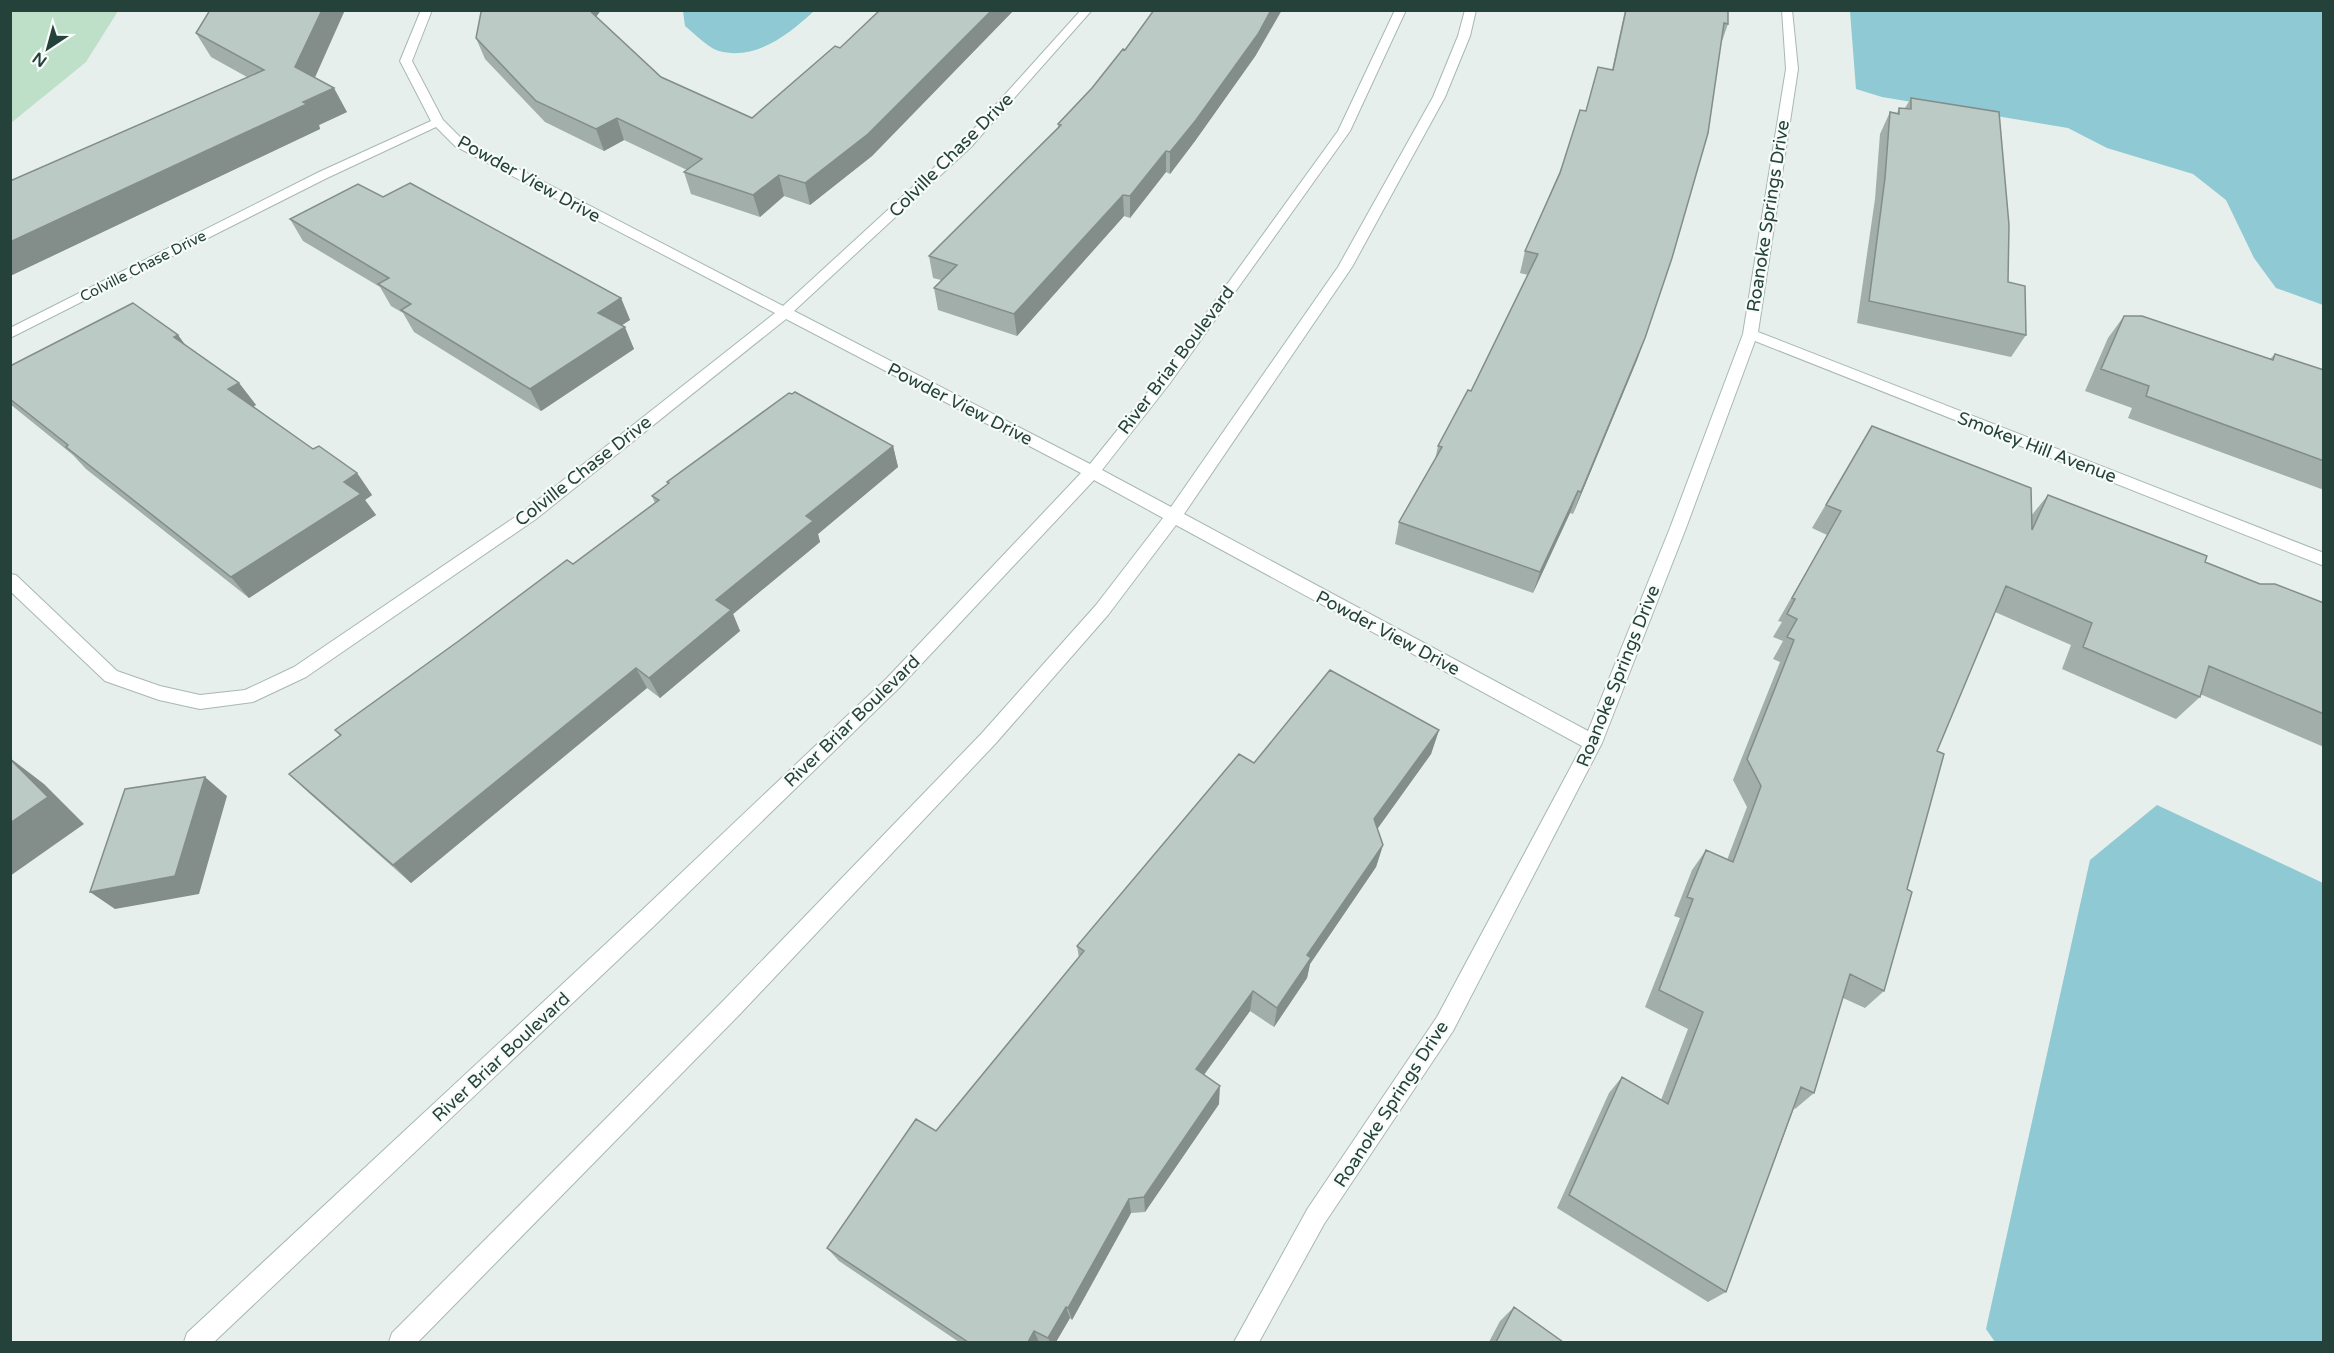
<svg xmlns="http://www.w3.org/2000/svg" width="2334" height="1353" font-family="'Varela Round',sans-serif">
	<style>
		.green { fill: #bfe0c8 }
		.water { fill: #8ec9d4 }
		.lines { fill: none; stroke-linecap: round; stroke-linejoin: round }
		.minor-casing { stroke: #a8b8b2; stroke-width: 2 }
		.minor { fill: #fff; fill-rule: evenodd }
		.wall { fill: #a1aea9 }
		.shaded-wall { fill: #838d89 }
		.building { fill: #bbcac4; stroke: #838d89; stroke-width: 1.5 }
		.labels { text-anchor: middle; stroke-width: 4.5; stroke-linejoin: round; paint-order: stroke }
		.far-street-label { font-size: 15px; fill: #24423a; stroke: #f7fbf9 }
		.street-label { font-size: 18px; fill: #24423a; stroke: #f7fbf9 }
	</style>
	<rect width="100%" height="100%" fill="#e6efeb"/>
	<!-- green -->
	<path class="green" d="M11 10 118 11 86 62 11 123Z"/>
	<!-- water -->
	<path class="water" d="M683 11V10L814 11C789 34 756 61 719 51 708 48 694 33 685 26Z
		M1850 11H2323V305L2276 288 2254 258 2226 200 2193 174 2107 148 2068 128 1882 97 1856 89Z
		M2157 805 2323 883V1342H1995L1986 1329 2090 860Z"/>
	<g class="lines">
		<!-- minor casing -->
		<g class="minor-casing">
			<path id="minor" d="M421 10H432L412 61 443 120 463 140 783 306 963 141 1081 10H1092L971 147 794 311 1090 464 1160 377 1338 131 1395 10H1406L1350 131 1170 383 1102 470 1171 507 1338 267 1433 97 1458 36 1465 10H1476L1470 36 1445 97 1352 267 1184 514 1588 731 1670 528 1743 334 1786 69 1782 10H1792L1798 69 1758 332 2324 553V566L1755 341 1686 528 1602 743 1453 1031 1324 1224 1259 1342H1234L1308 1208 1437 1017 1582 746 1176 525 1108 615 996 743 740 1014 418 1342H389L392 1333 724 1000 982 733 1096 605 1163 518 1094 480 899 688 654 926 214 1342H184L187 1333 640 912 887 678 1081 473 786 319 536 519 306 677 253 702 200 709 159 700 105 681 10 591V574L16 575 117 671 160 686 200 695 245 690 294 667 524 511 775 313 455 146 436 127 327 178 10 338V328L319 172 431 121 400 61Z"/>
		</g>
		<!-- minor -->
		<use href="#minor" class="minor"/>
	</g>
	<!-- wall -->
	<path class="wall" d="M483 10H601L596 17 661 77 752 118 840 48 880 10H1014L872 156 810 205 784 196 760 217 691 194 684 172 687 170 624 140 604 151 545 122 485 59 476 38Z
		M1625 10H1728V24L1721 44 1645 338 1637 360 1573 514 1570 513 1533 593 1395 544 1399 522 1435 460 1438 446 1471 391 1528 275 1520 273 1525 251 1586 111 1612 70Z
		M196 33 315 78 347 112 319 125 320 129 10 276V181L247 77 211 57Z
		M1256 55 1195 141 1170 174 1166 172 1130 218 1124 216 1017 336 938 310 934 288 941 280 933 278 929 256 1058 128V124Z
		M1911 98 2008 282 2026 335 2011 357 1857 323 1875 199 1880 134 1890 112 1897 113 1899 108H1905Z
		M383 197 621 298 630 320 621 325 634 349 541 411 414 332 403 313 391 306 380 287 303 241 290 219Z
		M2124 316 2270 359 2275 354 2324 370V490L2128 418 2132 408 2085 391 2108 338Z
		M178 335 185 345 239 383 256 405 253 406 313 449 357 473 372 495 365 500 376 515 249 598 86 469 73 455 10 404V366Z
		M1872 426 2031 516 2048 495 2205 562 2260 584 2324 603V747L2200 694V697L2176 719 2062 669 2071 645 1995 612 1937 751 1884 991 1865 1008 1843 998 1814 1093 1795 1109 1794 1108 1726 1292 1708 1302 1557 1208 1609 1093 1622 1077 1661 1100 1688 1029 1645 1007 1680 918 1674 916 1692 870 1706 850 1727 860 1747 807 1733 780 1780 662 1773 659 1783 641 1773 637 1782 622 1778 621 1827 535 1812 528Z
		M893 446 898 467 818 534 820 542 733 614 740 631 660 698 647 688 411 883 309 793 289 774 340 736 335 730 573 564 655 503 652 496 668 484 667 482Z
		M1439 730 1431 754 1377 829 1383 845 1376 867 1310 964 1307 978 1274 1027 1250 1011 1204 1075 1219 1104 1145 1212 1131 1213 1072 1320 1070 1318 1056 1342H959L839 1261 827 1248 936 1131 1079 958 1077 946 1254 763Z
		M1514 1307 1563 1342H1489L1500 1321Z"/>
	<!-- shaded-wall -->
	<path class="shaded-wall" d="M322 10H345L309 91 295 67Z
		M585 10H601L590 25Z
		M992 10H1014L872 156 810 205 805 183Z
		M1271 10H1282L1256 55 1195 141 1170 174V152Z
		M334 88 347 112 319 125 320 129 10 276V242Z
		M617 118 624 140 604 151 596 129Z
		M1166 151V172L1130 218V196Z
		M779 175 784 196 760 217 753 195Z
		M1123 195 1124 216 1017 336 1014 314Z
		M621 298 630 320 607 335 598 313Z
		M625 327 634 349 541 411 530 389Z
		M178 335 194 357 174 337Z
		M1645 338 1637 360 1573 514 1581 492Z
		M239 383 256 405 245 411 228 389Z
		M893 446 898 467 818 534 820 542 733 614 740 631 660 698 649 678 716 600 806 516Z
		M357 473 372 495 365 500 376 515 249 598 231 577 344 482Z
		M1578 491 1570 513 1533 593 1540 572Z
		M636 668 647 688 411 883 393 865Z
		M1439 730 1431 754 1368 842 1374 819Z
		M10 758 44 784 84 824 10 876Z
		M205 777 227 796 199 894 115 909 90 892Z
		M1383 845 1376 867 1310 964 1307 978 1274 1027 1277 1008 1307 955Z
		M1253 991 1250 1011 1195 1087 1196 1069Z
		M1220 1086 1219 1104 1145 1212 1144 1197Z
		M1129 1199 1131 1213 1072 1320 1068 1308Z
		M1066 1307 1070 1318 1056 1342H1050L1048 1338Z
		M1034 1331 1039 1342H1028Z"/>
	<!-- building -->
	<path class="building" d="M210 10H322L295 67 334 88 303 102 307 104 10 242V181L264 70 196 33Z
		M483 10H589L661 77 752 118 835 46 840 48 880 10H992L868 134 805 183 779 175 753 195 684 172 702 159 617 118 596 129 536 101 476 38 481 12Z
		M1154 10H1271L1258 34 1196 120 1170 152 1166 151 1130 196 1123 195 1014 314 934 288 957 265 929 256 1061 125 1058 124 1092 88 1123 49 1125 50Z
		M1626 10H1728V24L1724 23 1708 133 1672 258 1645 338 1581 492 1578 491 1540 572 1399 522 1442 447 1438 446 1468 390 1471 391 1538 254 1525 251 1560 173 1580 110 1586 111 1598 67 1613 70Z
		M1911 98 1999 112 2009 225 2008 282 2025 286 2026 335 1869 301 1885 178 1890 112 1899 114V108L1911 109Z
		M410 183 621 298 598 313 625 327 530 389 401 310 411 304 378 284 389 278 290 219 358 184 383 197Z
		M133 303 178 335 174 337 239 383 228 389 313 449 319 446 357 473 344 482 361 494 231 577 66 447 68 445 10 399V366Z
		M2124 316H2142L2273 360 2275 354 2324 370V461L2146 396 2149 386 2101 369Z
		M795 392 893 446 806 516 813 521 716 600 731 610 649 678 636 668 393 865 289 774 341 735 335 730 460 640 567 560 573 564 659 500 652 496 669 483 667 482 789 393 792 394Z
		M1872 426 2031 488 2032 530 2048 495 2207 556 2205 562 2260 584H2275L2324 603V714L2209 666 2200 697 2083 647 2092 623 2006 586 1937 751 1944 754 1907 889 1912 892 1884 991 1850 974 1814 1093 1801 1087 1726 1292 1569 1195 1622 1077 1668 1104 1703 1012 1659 990 1693 899 1687 897 1706 850 1733 862 1761 786 1747 759 1794 640 1787 637 1797 619 1787 614 1795 599 1792 598 1841 511 1826 505Z
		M1330 670 1439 730 1374 819 1383 845 1307 955 1311 958 1277 1008 1253 991 1196 1069 1220 1086 1144 1197 1129 1199 1068 1308 1066 1307 1048 1338 1034 1331 1028 1342H968L827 1248 916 1119 936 1131 1084 951 1077 946 1239 754 1254 763Z
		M10 759 48 797 10 823Z
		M205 777 175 876 90 892 125 789Z
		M1514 1307 1563 1342H1496Z"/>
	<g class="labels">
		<!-- far-street labels -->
		<g class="far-street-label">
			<text transform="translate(143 266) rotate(-27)" y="5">Colville Chase Drive</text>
		</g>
		<!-- street labels -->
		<g class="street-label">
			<text transform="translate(951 155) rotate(-45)" y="6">Colville Chase Drive</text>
			<text transform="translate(529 179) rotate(29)" y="6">Powder View Drive</text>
			<text transform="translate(1768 216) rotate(-81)" y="6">Roanoke Springs Drive</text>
			<text transform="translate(1176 360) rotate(-53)" y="6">River Briar Boulevard</text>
			<text transform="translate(960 404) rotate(27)" y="6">Powder View Drive</text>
			<text transform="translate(2037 447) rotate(21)" y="6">Smokey Hill Avenue</text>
			<text transform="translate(583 471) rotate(-38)" y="6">Colville Chase Drive</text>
			<text transform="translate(1388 633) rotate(28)" y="6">Powder View Drive</text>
			<text transform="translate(1618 676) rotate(-68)" y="6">Roanoke Springs Drive</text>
			<text transform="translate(852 721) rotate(-44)" y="6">River Briar Boulevard</text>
			<text transform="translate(501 1057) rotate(-43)" y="6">River Briar Boulevard</text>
			<text transform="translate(1391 1104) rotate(-57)" y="6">Roanoke Springs Drive</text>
		</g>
	</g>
	<!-- border -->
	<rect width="2334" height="1353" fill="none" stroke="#24423a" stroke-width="24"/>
	<!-- north arrow -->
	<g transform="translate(48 48) rotate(216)" stroke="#f7fbf9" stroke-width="4.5" paint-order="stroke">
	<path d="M0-4.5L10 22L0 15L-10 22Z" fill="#24423a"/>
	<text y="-9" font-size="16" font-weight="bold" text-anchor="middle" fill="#24423a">N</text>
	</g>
</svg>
